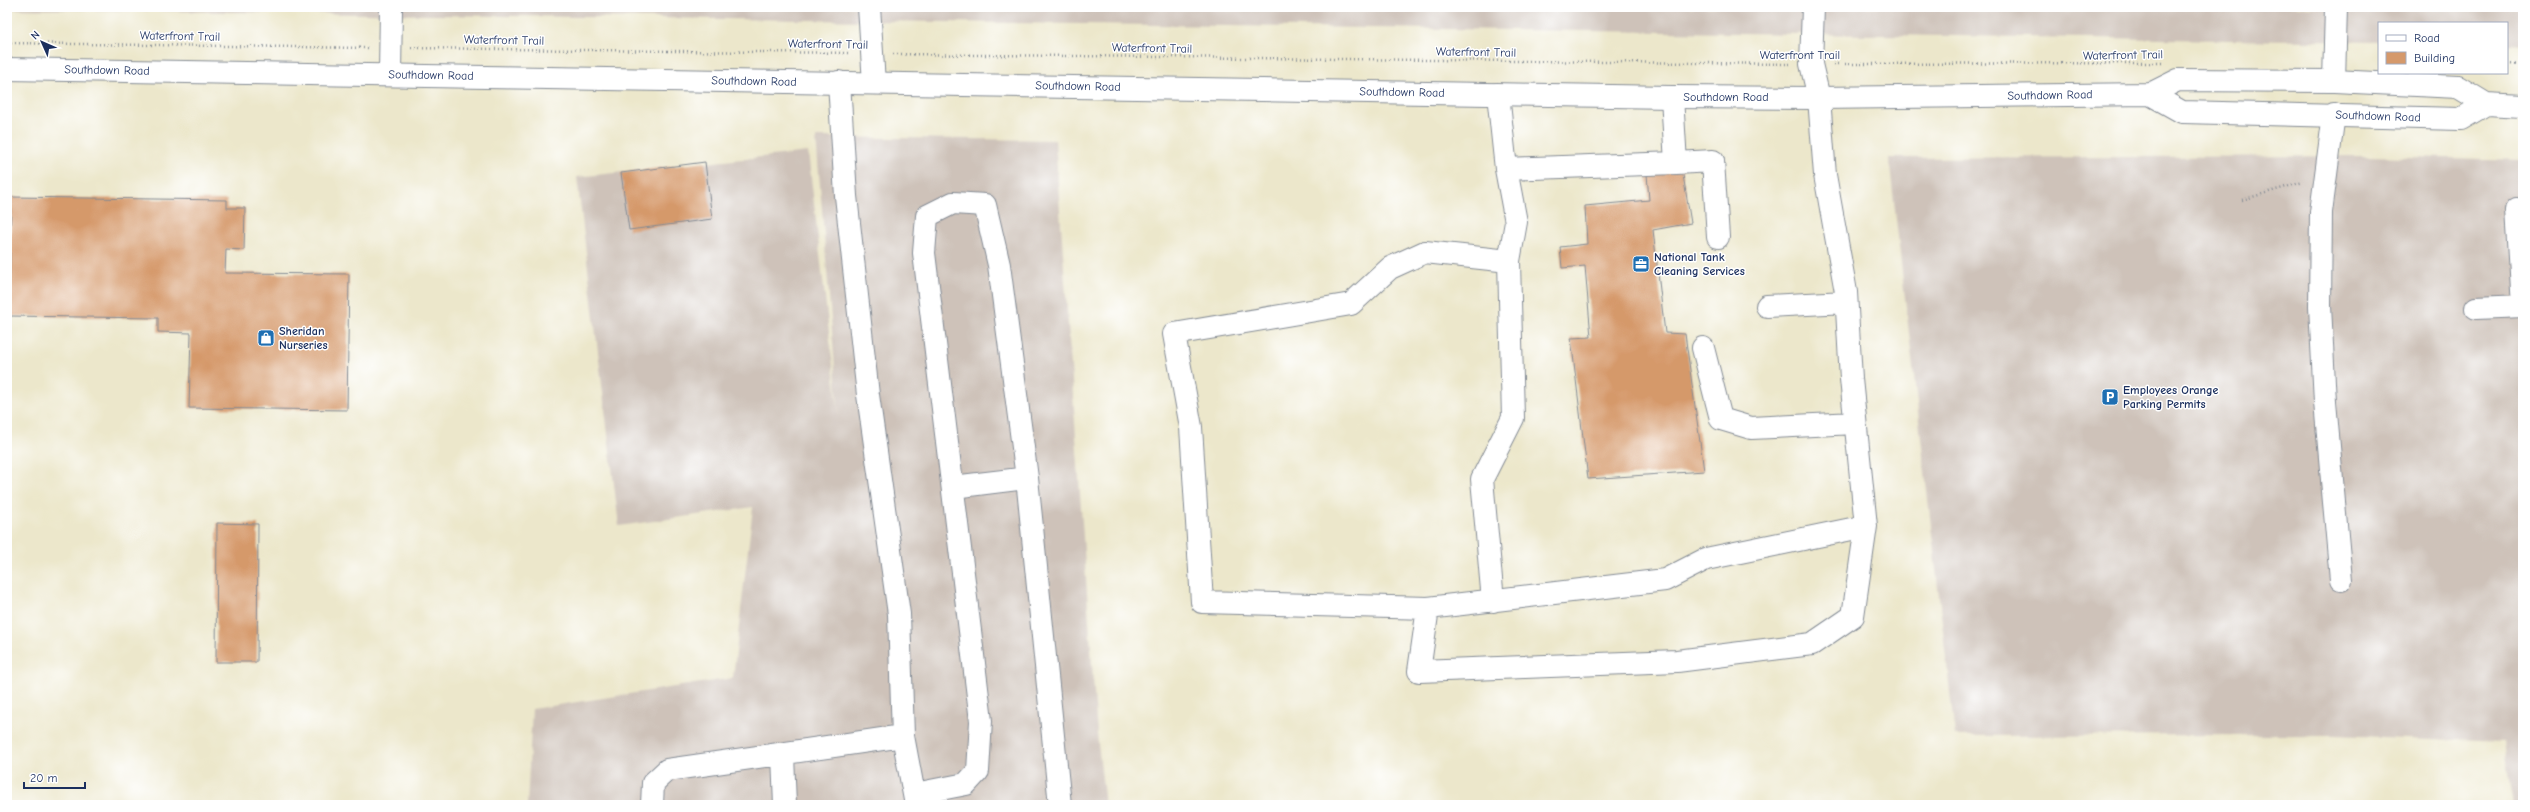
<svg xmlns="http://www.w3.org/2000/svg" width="2530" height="812" font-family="'Comic Neue',sans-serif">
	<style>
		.industrial { fill: #cec2b9 }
		.building { fill: #d5996b }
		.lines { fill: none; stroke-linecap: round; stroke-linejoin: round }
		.minor-casing { stroke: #848b94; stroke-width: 24 }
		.major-casing { stroke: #848b94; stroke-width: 24 }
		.path { stroke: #848b94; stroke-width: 2.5; stroke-dasharray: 1 3; stroke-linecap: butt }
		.minor { stroke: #fff; stroke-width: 22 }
		.major { stroke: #fff; stroke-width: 22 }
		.labels { text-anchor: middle; stroke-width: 3; stroke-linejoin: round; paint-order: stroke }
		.street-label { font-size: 12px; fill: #1b2f5e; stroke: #fff }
		.poi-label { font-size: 12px; font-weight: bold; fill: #1b2f5e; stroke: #fff; text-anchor: start }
	</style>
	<rect width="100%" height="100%" fill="#fff"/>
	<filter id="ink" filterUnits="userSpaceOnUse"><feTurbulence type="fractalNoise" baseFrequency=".025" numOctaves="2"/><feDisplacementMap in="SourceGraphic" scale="8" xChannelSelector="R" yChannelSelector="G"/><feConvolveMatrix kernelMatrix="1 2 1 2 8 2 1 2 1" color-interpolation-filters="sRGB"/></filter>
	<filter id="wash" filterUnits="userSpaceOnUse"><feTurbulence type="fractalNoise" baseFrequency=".012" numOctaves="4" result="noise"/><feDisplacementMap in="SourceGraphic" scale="16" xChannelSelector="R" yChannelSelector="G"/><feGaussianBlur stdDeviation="0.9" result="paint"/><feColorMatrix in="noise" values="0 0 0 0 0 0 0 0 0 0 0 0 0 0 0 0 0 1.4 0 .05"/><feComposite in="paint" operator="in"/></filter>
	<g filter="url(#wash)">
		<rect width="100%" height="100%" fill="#ece7cb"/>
		<!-- industrial -->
		<path class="industrial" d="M7 7H2523V45L2507 44V23H2379V42L7 9Z
			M816 137 1055 140 1097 734 1105 805H527L532 709 733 678 753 507 619 526 577 177 808 152 839 417Z
			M2370 156 2523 160V805H2514L2504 742 2334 735 1955 736 1889 158Z"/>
		<g id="blocks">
			<!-- building -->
			<path class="building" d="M705 162 712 219 629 230 621 173Z
				M1682 169 1691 223 1653 230 1665 333 1685 334 1704 471 1588 479 1571 338 1591 337 1585 266 1562 268 1560 247 1587 244 1585 206 1649 200 1647 174Z
				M11 197 227 200V208H245L244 250 226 249 225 273 349 274 347 410 189 408 191 333 158 332V318L9 316Z
				M217 523 258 524 257 662H216Z"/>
		</g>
	</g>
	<g filter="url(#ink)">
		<use href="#blocks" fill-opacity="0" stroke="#848b94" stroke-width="1"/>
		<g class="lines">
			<!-- minor casing -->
			<g class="minor-casing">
				<path id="minor" d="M869 7 874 83
					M1813 7 1811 64 1819 98 1825 175 1846 292 1851 379 1866 526 1853 616 1812 644 1677 661 1419 671 1428 608 1665 580 1706 559 1866 526
					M390 74 391 7
					M2334 81 2336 7
					M839 82 846 196 868 395 899 614 903 736 916 805
					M1498 94 1506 169 1676 163 1672 97
					M2334 114 2321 212 2320 306 2325 402 2341 580
					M1676 163 1713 161 1718 237
					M1506 169 1516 222 1509 261
					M2517 209 2523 305
					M1767 306 1846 302
					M2476 308 2523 306
					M1703 348 1721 419 1751 428 1855 423
					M953 487 1027 478
					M1429 608 1202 602 1191 427 1174 334 1351 304 1390 268 1425 252 1509 261 1513 418 1482 479 1493 601
					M783 755 785 805
					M915 794 966 784 978 771 981 721 924 253 927 216 953 203 985 205 999 265 1027 478 1060 805
					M652 805 653 783 667 770 903 736"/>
			</g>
			<!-- major casing -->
			<g class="major-casing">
				<path id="major" d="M7 69 1672 97 1819 98 2150 94 2178 80 2334 81 2458 87 2486 104 2523 106
					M2150 94 2182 112 2461 119 2486 104"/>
			</g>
			<!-- path -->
			<path class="path" d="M7 43 370 48
				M411 48 850 53
				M893 54 1790 64
				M1833 64 2162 63
				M2507 64 2523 65
				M2242 200 2303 182"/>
			<!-- minor -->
			<use href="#minor" class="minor"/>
			<!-- major -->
			<use href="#major" class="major"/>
		</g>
	</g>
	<!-- icons -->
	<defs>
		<g id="office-square" transform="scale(0.9)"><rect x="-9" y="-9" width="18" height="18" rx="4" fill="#1f6fb2" stroke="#fff"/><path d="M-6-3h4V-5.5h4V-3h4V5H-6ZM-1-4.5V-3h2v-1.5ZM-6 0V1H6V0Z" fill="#fff"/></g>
		<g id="shop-square" transform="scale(0.9)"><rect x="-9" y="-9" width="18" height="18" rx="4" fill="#1f6fb2" stroke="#fff"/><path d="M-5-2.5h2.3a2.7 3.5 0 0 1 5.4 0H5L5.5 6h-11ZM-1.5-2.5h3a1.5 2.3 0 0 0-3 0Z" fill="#fff"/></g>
		<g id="parking-square" transform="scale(0.9)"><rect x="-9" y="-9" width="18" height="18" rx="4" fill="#1f6fb2" stroke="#fff"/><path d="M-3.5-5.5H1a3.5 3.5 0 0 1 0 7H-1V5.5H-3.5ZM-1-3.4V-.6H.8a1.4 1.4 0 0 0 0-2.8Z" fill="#fff"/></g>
	</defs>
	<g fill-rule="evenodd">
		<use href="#office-square" x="1641" y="264"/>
		<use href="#shop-square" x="266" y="338"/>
		<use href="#parking-square" x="2110" y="397"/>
	</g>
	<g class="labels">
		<!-- street labels -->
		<g class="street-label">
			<text transform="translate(180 36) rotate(1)" y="4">Waterfront Trail</text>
			<text transform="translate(504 40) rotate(1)" y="4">Waterfront Trail</text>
			<text transform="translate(828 44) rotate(1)" y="4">Waterfront Trail</text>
			<text transform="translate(1152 48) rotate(1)" y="4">Waterfront Trail</text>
			<text transform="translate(1476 52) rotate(1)" y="4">Waterfront Trail</text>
			<text x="1800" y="59">Waterfront Trail</text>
			<text transform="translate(2123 55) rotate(-1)" y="4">Waterfront Trail</text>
			<text transform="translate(107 70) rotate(1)" y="4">Southdown Road</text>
			<text transform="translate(431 75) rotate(1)" y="4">Southdown Road</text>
			<text transform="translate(754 81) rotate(1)" y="4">Southdown Road</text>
			<text transform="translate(1078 86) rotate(1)" y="4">Southdown Road</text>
			<text transform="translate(1402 92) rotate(1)" y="4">Southdown Road</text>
			<text transform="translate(2050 95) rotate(-1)" y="4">Southdown Road</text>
			<text x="1726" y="101">Southdown Road</text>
			<text transform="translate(2378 116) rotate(2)" y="4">Southdown Road</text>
		</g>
		<!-- poi labels -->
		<g class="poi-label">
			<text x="1654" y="261">National Tank<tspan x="1654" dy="14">Cleaning Services</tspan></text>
			<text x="279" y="335">Sheridan<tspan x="279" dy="14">Nurseries</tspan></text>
			<text x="2123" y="394">Employees Orange<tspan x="2123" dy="14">Parking Permits</tspan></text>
		</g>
	</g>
	<!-- margin -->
	<rect width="2530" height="812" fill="none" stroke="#fff" stroke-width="24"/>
	<!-- legend -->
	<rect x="2378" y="22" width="130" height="52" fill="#ffffff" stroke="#a4acbf"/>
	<rect x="2386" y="35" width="20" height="6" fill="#ffffff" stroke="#a4acbf"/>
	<text x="2414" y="42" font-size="12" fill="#1b2f5e">Road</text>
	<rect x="2386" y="52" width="20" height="12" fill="#d5996b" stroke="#a4acbf"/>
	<text x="2414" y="62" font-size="12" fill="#1b2f5e">Building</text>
	<!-- north arrow -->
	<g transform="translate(42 42) rotate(315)" stroke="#ffffff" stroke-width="3" paint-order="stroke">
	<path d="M0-3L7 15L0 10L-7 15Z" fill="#1b2f5e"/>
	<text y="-6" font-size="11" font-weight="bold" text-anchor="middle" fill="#1b2f5e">N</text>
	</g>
	<!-- scale -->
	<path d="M24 782v6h61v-6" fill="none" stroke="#1b2f5e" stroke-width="2"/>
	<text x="30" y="782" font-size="12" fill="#1b2f5e" stroke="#ffffff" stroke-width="3" paint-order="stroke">20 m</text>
</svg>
